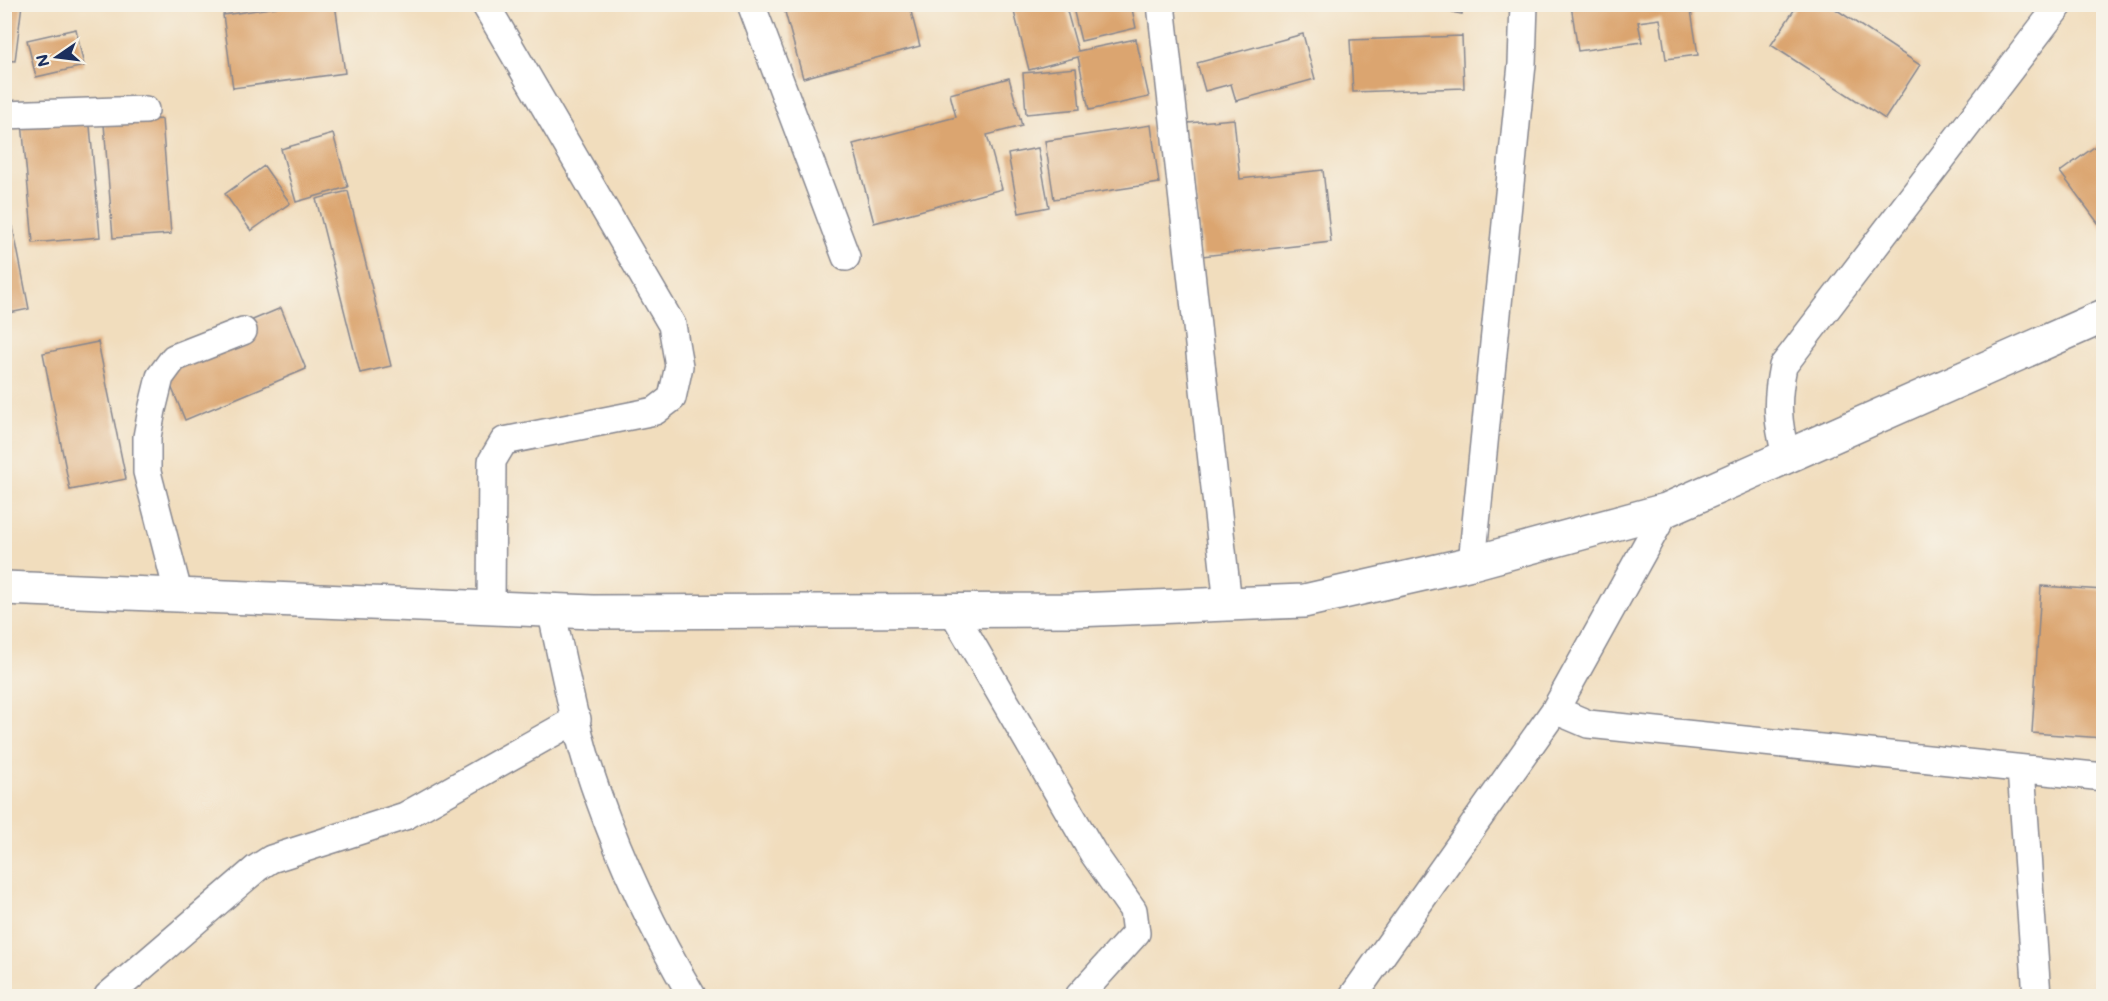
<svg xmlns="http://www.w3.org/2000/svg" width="2108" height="1001" font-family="Mali,sans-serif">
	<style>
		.building { fill: #dba570 }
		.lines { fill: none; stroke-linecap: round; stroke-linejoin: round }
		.minor-casing { stroke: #86868e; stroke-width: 30 }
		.secondary-casing { stroke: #86868e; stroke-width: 36 }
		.minor { stroke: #fff; stroke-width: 27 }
		.secondary { stroke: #fff; stroke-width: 33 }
	</style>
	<rect width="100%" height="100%" fill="#f7f3e8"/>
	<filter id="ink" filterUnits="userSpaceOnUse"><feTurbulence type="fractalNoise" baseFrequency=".0167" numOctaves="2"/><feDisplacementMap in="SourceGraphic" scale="12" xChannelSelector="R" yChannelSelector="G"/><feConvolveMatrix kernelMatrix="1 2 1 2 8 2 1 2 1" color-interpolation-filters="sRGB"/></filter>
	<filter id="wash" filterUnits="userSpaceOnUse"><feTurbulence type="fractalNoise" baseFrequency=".008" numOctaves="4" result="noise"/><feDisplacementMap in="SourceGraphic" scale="24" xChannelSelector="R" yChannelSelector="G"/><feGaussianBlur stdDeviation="1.35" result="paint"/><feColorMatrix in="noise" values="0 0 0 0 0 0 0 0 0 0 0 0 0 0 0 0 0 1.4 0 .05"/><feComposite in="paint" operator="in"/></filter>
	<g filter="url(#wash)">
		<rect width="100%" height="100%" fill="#f1ddbd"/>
		<g id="blocks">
			<!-- building -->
			<path class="building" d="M4 4H22L15 61 4 60Z
				M298 4H335L345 73 233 88 223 15Z
				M815 4H909L920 46 803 78 785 12Z
				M1012 4H1065L1078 51 1136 39 1149 97 1089 110 1078 57 1029 70Z
				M1072 4H1131L1136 28 1081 41Z
				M1411 4H1463L1462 14Z
				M1690 4 1698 55 1666 59 1660 19 1638 22 1642 42 1578 51 1571 5Z
				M1798 4H1828L1920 65 1885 119 1771 45Z
				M76 29 84 66 36 77 27 40Z
				M1303 34 1315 79 1236 101 1231 84 1205 91 1197 63Z
				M1462 36 1464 88 1353 92 1350 40Z
				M1076 68 1080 109 1026 114 1023 73Z
				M1009 78 1022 126 987 135 1002 189 874 223 853 144 956 117 950 94Z
				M88 104 100 237 33 243 21 111Z
				M162 119 171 234 113 238 104 124Z
				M1234 119 1240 179 1323 170 1331 242 1202 256 1188 123Z
				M1151 125 1159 183 1054 199 1045 141Z
				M333 134 348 187 296 202 281 149Z
				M2104 140V231L2060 172Z
				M1038 148 1049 207 1019 213 1008 154Z
				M264 166 290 203 251 231 225 194Z
				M348 191 391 366 360 373 316 199Z
				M13 227 29 309 4 314V229Z
				M281 308 306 369 185 420 160 359Z
				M98 342 126 479 70 490 43 353Z
				M2041 586 2104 590V738L2032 733Z"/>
		</g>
	</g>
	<g filter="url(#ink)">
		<use href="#blocks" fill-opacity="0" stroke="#86868e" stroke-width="1.5"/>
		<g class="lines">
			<!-- minor casing -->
			<g class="minor-casing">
				<path id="minor" d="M485 4 672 325 679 366 672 398 655 411 504 441 492 461 491 608
					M751 4 846 257
					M1161 4 1228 604
					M4 115 145 110
					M1786 455C1777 421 1776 401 1783 366L2060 4
					M1472 563 1522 64 1524 4
					M179 596 147 472V437L152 410 160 377 174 358 243 331
					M551 610C565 671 576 735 597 793 622 864 654 932 692 996
					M952 610 1093 853 1133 910 1136 933 1079 996
					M1555 710 1588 724 2104 777
					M2021 769 2037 996
					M108 996 257 868 271 859 405 816 577 719
					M1353 996 1555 710 1666 510"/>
			</g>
			<!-- secondary casing -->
			<g class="secondary-casing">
				<path id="secondary" d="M4 588 593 612 1075 610 1304 601 1472 563 1666 510 2104 316"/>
			</g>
			<!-- minor -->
			<use href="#minor" class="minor"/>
			<!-- secondary -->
			<use href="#secondary" class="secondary"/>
		</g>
	</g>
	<!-- margin -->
	<rect width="2108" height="1001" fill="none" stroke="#f7f3e8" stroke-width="24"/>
	<!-- north arrow -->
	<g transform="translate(57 57) rotate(256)" stroke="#f7f3e8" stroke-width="4.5" paint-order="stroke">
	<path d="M0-4.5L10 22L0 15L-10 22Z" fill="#1b2f5e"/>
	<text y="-9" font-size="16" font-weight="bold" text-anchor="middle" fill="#1b2f5e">N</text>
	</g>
</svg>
